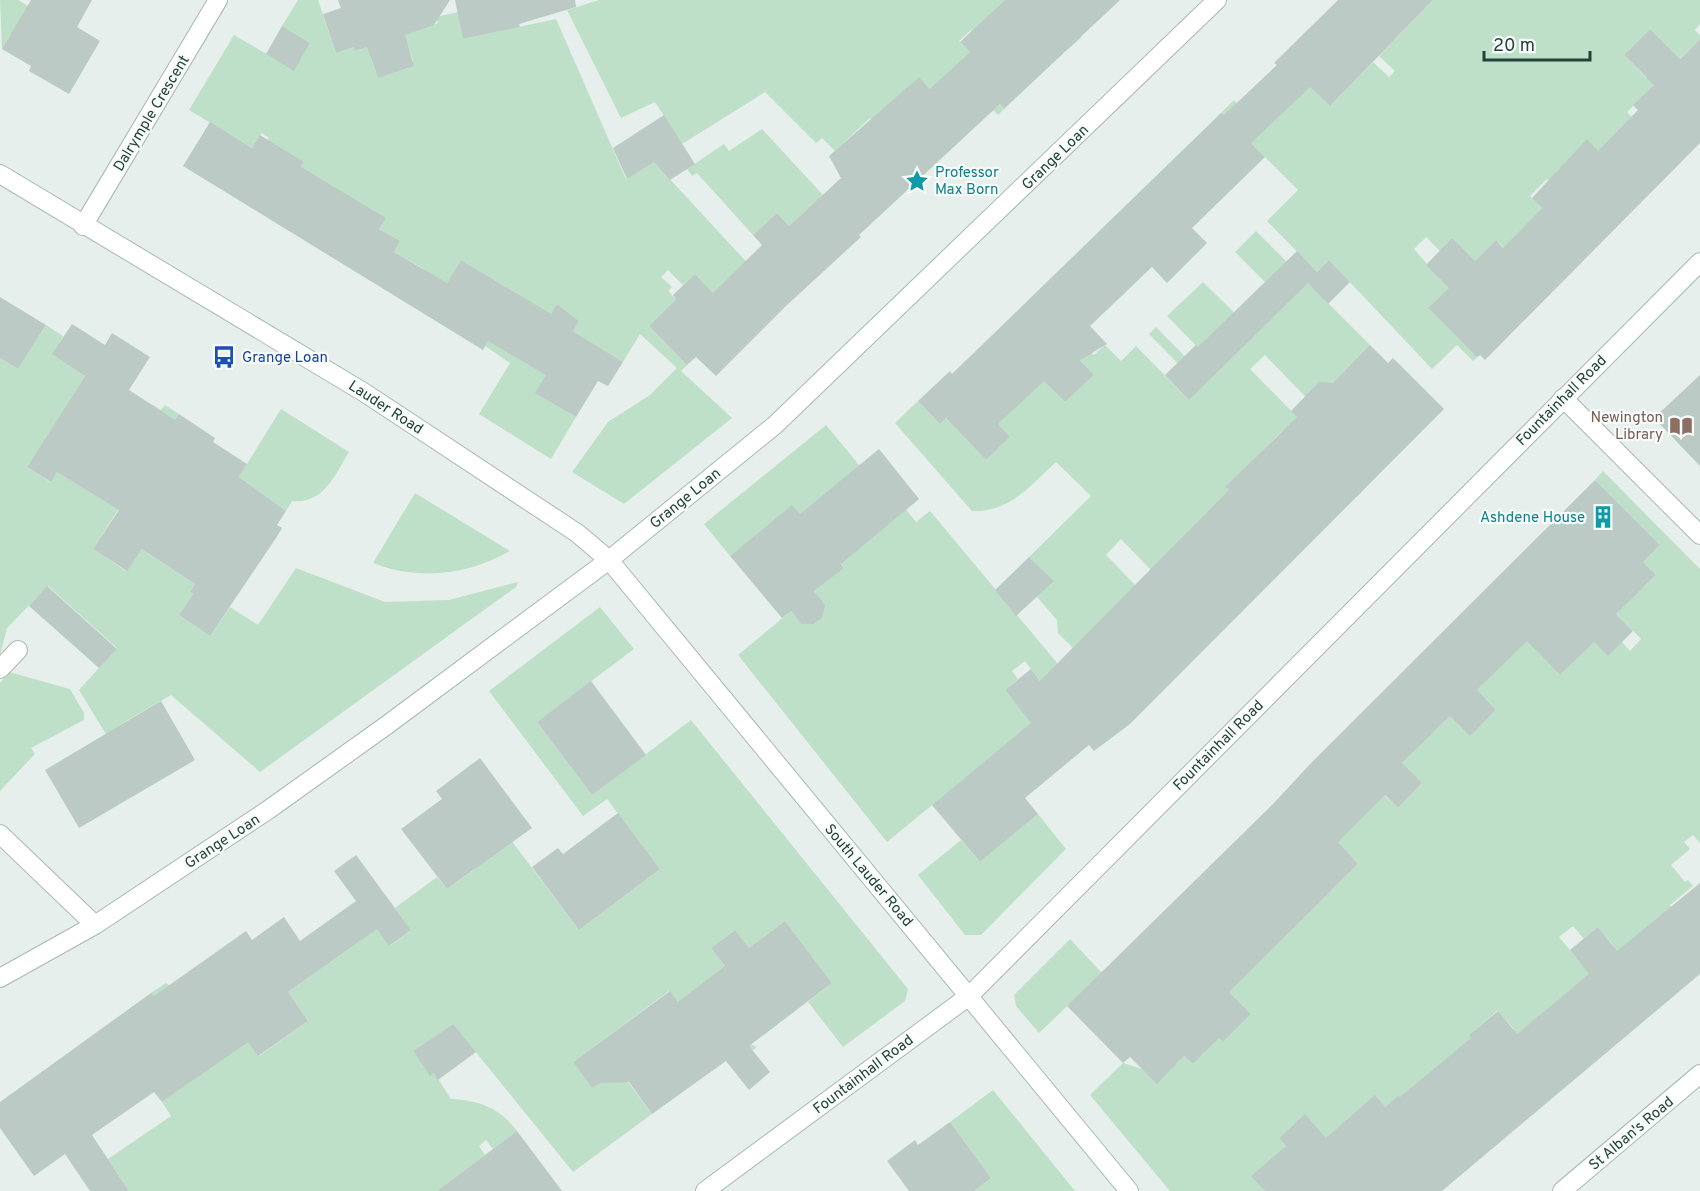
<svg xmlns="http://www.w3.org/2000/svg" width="1700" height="1191" font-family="Overpass,sans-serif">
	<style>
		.green { fill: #bfe0c8 }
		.building { fill: #bbcac4 }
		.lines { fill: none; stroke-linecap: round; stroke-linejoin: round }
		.service-casing { stroke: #a8b8b2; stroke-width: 20 }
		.minor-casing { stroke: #a8b8b2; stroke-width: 20 }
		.service { stroke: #fff; stroke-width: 18 }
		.minor { stroke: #fff; stroke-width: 18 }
		.labels { text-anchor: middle; stroke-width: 4.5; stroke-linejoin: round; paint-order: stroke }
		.street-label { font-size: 15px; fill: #24423a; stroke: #f7fbf9 }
		.culture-label { font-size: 15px; fill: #0d838f; stroke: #f7fbf9; text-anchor: start }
		.transit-label { font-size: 15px; fill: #164399; stroke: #f7fbf9; text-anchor: start }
		.education-label { font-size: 15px; fill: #785e54; stroke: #f7fbf9; text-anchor: end }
	</style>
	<rect width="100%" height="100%" fill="#e6efeb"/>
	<!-- green -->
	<path class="green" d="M0 0H18L35 10 18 39 10 35 2 49Z
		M298 0H318L336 53 354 47 356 51 372 45 374 51 371 59 376 73 383 76 408 68 413 60 408 46 398 37 438 23 436 17 458 12 463 39 556 19 626 179 654 162 766 283 713 293 695 274 683 285 668 270 661 277 672 287 668 291 676 299 649 326 687 365 681 371 732 418 624 504 572 472 608 422 650 395 677 368 640 334 623 362 573 331 579 321 557 304 546 375 536 393 576 417 551 459 479 414 510 363 485 346 516 293 461 260 429 313 424 269 394 252 400 241 379 229 385 218 320 179 289 231 270 219 304 162 264 147 269 138 262 133 252 148 189 110 234 35 294 70 310 43 282 26Z
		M599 0H1045L1081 38 1066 51 1022 4 1002 3 990 15 982 41 971 30 959 41 970 52 960 62 1004 109 998 115 993 110 932 91 919 77 897 97 886 135 870 118 835 151 822 138 816 143 765 92 682 144 655 102 621 118 567 10Z
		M1433 0H1700V24L1695 30 1700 35V39L1677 61 1673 52 1650 29 1624 55 1646 78 1652 77 1657 82 1627 112 1678 163 1560 190 1547 179 1530 196 1542 208 1516 235 1550 293 1496 240 1473 263 1452 238 1440 251 1426 237 1414 249 1441 280 1452 285 1429 309 1459 339 1480 355 1473 361 1457 345 1432 369 1329 260 1317 272 1267 221 1298 190 1221 113 1234 100 1263 131 1279 116 1253 88 1277 65 1296 84 1302 79 1330 106 1373 62 1389 77 1395 71 1379 56Z
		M762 129 823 195 789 226 777 213 753 235 697 173 692 176 687 169 724 144 729 151Z
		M1256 231 1370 345 1329 421 1265 355 1250 369 1366 487 1357 497 1305 444 1282 431 1226 487 1238 499 1151 570 1121 539 1106 555 1144 594 1073 648 1058 633 1057 620 1037 597 1053 581 1029 557 1091 496 1056 462C1031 485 1009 513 972 511L895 423 918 401 940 424 946 418 986 460 1010 437 998 424 1044 380 1065 402 1094 375 1073 352 1035 294 1094 355 1105 345 1121 361 1136 346 1188 399 1201 387 1149 334 1156 327 1208 380 1219 369 1167 316 1203 282 1255 333 1286 303 1235 252Z
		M46 325 63 336 57 348 85 376 27 467 50 482 57 472 82 487 139 397 161 410 165 405 179 414 93 549 126 571 142 549 195 584 190 592 193 594 179 615 210 636 230 607 258 625 296 568 385 602 449 600 518 582 516 587 260 772 171 695 123 723 109 739 79 690 117 648 48 586 7 628 0 655V358L18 369Z
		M281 409 349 452C335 475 324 504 292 501L286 511 239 477Z
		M826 425 878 488 885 483 916 522 930 511 1083 694 1063 711 1025 661 1012 671 1018 679 1005 690 1034 726 992 756 887 842 738 655 791 611 801 624H814L822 618 824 605 814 591 844 567 793 506 730 556 704 524Z
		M1603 471 1700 569V843L1693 835 1684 842 1690 849 1671 865 1685 882 1688 880 1693 886 1670 905 1675 912 1615 953 1612 944 1598 927 1584 939 1573 926 1559 937 1584 967 1592 972 1515 1036 1513 1028 1497 1011 1469 1035 1484 1052 1409 1108 1399 1095 1385 1107 1372 1191 1305 1115 1279 1138 1325 1191H1170L1090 1095 1123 1063 1142 1069 1157 1083 1184 1056 1193 1064 1206 1051 1179 998 1223 1042 1251 1014 1208 971 1331 891 1358 864 1344 849 1334 846 1385 789V796L1398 808 1422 783 1400 765 1420 745 1384 691 1388 686 1434 732 1455 711 1470 735 1496 710 1486 699H1478L1473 694 1495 672 1449 626 1462 613 1529 637 1533 641 1534 648 1560 675 1572 663 1557 648 1569 636 1622 642 1630 651 1641 639 1584 581 1631 574 1644 587 1656 575 1643 562 1660 545 1595 480Z
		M415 493 510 551C467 575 420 581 373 563Z
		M600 607 634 649 537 722 592 795 691 720 908 989 905 1001 843 1047 808 1002 832 983 785 921 749 948 735 930 711 948 725 966 750 1044 757 1047 731 1067 669 991 573 1062 592 1088 612 1074 628 1082 652 1114 573 1172 453 1024 413 1051 430 1075 434 1073 451 1099C480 1101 499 1107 517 1131L493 1149 486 1140 479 1146 485 1155 437 1191H129L108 1159 171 1116 162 1102 206 1071 151 993 166 983 238 1027 259 1056 308 1021 288 992 360 941 340 913 356 902 390 946 411 930 395 908 437 877 447 889 474 870 504 831 579 930 660 869 607 799 583 816 489 691Z
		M9 672 70 689 84 713V720L31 748 35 754 0 791V683Z
		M1038 814 1066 849 981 935H965L918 875 961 840 980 862Z
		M1070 939 1102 973 1039 1033 1016 1006 1014 995Z
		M993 1090 1075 1191H974L991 1178 950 1122Z"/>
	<!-- building -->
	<path class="building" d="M31 0H92L77 27 100 41 69 94 29 71 31 66 2 49Z
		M338 0H450L434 25 405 35 414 66 378 78 367 47 355 51 354 47 336 53 323 14 341 8Z
		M455 0H575L576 7 519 24 520 27 463 39Z
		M1005 0H1120L1004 109 1000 104 859 235 861 237 787 305 716 376 696 357 687 365 649 326 676 299 673 295 695 274 713 293 762 245 753 235 777 213 789 226 841 178 829 156 919 77 930 89 970 52 960 42Z
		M1338 0H1433L1330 106 1310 87 1251 143 1265 157 1192 228 1207 243 1167 283 1152 267 1090 326 1107 344 1080 360 1094 375 1065 402 1044 381 998 424 1010 437 986 460 946 418 940 424 918 401 950 371 952 374 1221 113 1224 115 1277 65 1274 63Z
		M282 26 310 43 294 71 266 54Z
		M1650 29 1680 59 1700 39V143L1485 360 1480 355 1477 357 1428 308 1449 288 1426 265 1452 238 1475 261 1496 240 1503 248 1542 208 1532 198 1587 139 1598 151 1638 110 1633 105 1654 85 1624 55Z
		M664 115 695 164 670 180 654 162 627 179 613 148Z
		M210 122 252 148 260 135 304 162 301 167 386 218 379 229 400 241 394 252 447 283 461 260 551 314 557 304 579 321 573 331 623 362 608 386 598 381 576 417 535 393 546 375 488 341 483 350 183 166Z
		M1297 251 1317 272 1329 260 1350 282 1328 304 1308 283 1189 400 1165 375 1196 345 1198 347Z
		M0 297 46 325 18 369 0 358Z
		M72 324 105 345 112 333 150 357 129 390 175 420 179 414 215 438 213 442 247 464 239 477 286 511 277 525 282 528 276 538 210 636 179 615 193 594 190 592 195 584 142 549 127 571 93 549 119 510 57 472 51 482 27 467 85 376 52 354Z
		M1370 345 1388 363 1393 358 1444 409 1130 724 1094 751 1089 745 1025 798 1038 814 980 862 932 805 1031 723 1005 690 1031 669 1040 681 1229 490 1225 487 1297 417 1291 411 1319 382 1333 383Z
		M1700 375V466L1654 418Z
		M879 449 919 499 841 564 844 568 814 591 825 605 822 618 814 624H801L791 611 782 618 730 556 792 505 800 514Z
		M1595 480 1660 545 1643 562 1656 575 1616 614 1633 631 1608 656 1594 642 1560 675 1527 641 1477 690 1496 710 1470 736 1450 716 1402 763 1422 783 1398 808 1385 795 1338 842 1358 864 1229 992 1251 1014 1223 1042 1219 1038 1193 1064 1184 1056 1157 1084 1130 1057 1123 1063 1067 1006 1272 805 1314 760Z
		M1029 557 1054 581 1016 616 995 590Z
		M47 586 117 649 99 668 29 606Z
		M591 681 646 755 592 795 537 722Z
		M161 701 195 760 79 828 45 770Z
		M480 758 532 828 447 889 401 829 442 799 436 791Z
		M618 813 660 869 579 930 532 867 558 848 563 854Z
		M356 855 411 930 389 946 377 929 288 992 308 1021 258 1056 248 1042 162 1102 154 1092 92 1135 129 1191H90L65 1154 34 1176 0 1128V1102L151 993 154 996 246 931 252 940 284 917 300 941 356 901 334 871Z
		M1700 883V974L1442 1191H1265L1251 1176 1286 1146 1279 1138 1305 1114 1326 1138 1375 1095 1385 1107 1399 1095 1400 1097 1471 1038 1469 1035 1498 1011 1517 1034 1589 974 1570 950 1598 927 1617 951Z
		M785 921 832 983 749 1046 770 1072 749 1090 726 1061 652 1114 629 1082 600 1083 592 1088 573 1062 670 991 678 1002 725 966 711 948 735 930 749 948Z
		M453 1024 476 1052 438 1080 434 1073 430 1076 413 1051Z
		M950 1122 991 1178 974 1191H909L887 1161 915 1140 918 1145Z
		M517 1131 562 1191H437Z"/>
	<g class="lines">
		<!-- service casing -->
		<g class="service-casing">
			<path id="service" d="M1563 398 1700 535
				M0 669 18 650"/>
		</g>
		<!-- minor casing -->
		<g class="minor-casing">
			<path id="minor" d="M0 174 365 393 577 533 609 560 1129 1191
				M83 226 218 0
				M0 834 95 925
				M0 978 95 925 268 810 387 725 609 560 775 425 1217 0
				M705 1191 969 996 1700 262
				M1562 1191 1700 1074"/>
		</g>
		<!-- service -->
		<use href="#service" class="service"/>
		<!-- minor -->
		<use href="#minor" class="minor"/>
	</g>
	<!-- icons -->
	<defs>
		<g id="sight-bare" transform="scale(1.8)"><path d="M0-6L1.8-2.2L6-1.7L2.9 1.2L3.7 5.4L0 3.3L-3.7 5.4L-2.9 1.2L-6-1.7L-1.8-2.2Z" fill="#0f9aa8" stroke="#f7fbf9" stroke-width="2.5" paint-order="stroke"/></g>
		<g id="bus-bare" transform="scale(1.8)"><path d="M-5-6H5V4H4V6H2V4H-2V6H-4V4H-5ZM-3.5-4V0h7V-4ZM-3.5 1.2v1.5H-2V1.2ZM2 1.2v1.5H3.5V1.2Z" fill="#1a4fb4" stroke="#f7fbf9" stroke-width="2.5" paint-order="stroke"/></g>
		<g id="library-bare" transform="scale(1.8)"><path d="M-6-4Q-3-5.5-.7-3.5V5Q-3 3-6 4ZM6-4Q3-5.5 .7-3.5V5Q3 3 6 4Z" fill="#8d6e63" stroke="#f7fbf9" stroke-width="2.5" paint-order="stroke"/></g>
		<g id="building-bare" transform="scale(1.8)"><path d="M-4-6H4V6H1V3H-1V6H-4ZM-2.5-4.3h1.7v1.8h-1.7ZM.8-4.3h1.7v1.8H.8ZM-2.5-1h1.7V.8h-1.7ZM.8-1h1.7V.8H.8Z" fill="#0f9aa8" stroke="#f7fbf9" stroke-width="2.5" paint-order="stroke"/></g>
	</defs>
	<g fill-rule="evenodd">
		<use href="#sight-bare" x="917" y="181"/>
		<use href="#bus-bare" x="224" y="357"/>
		<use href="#library-bare" x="1681" y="426"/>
		<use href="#building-bare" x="1603" y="517"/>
	</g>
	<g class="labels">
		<!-- street labels -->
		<g class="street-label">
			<text transform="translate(151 113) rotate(-59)" y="5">Dalrymple Crescent</text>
			<text transform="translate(1055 157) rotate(-44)" y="5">Grange Loan</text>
			<text transform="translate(1561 400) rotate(-45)" y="5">Fountainhall Road</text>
			<text transform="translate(386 407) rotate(33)" y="5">Lauder Road</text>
			<text transform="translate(685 498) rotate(-39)" y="5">Grange Loan</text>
			<text transform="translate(1218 745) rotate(-45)" y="5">Fountainhall Road</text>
			<text transform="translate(222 841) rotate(-33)" y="5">Grange Loan</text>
			<text transform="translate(869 875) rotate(50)" y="5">South Lauder Road</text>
			<text transform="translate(863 1074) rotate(-37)" y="5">Fountainhall Road</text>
			<text transform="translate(1631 1133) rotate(-40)" y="5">St Alban's Road</text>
		</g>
		<!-- culture labels -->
		<g class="culture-label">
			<text x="935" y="177">Professor<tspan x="935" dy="17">Max Born</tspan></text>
			<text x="1585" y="522" text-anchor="end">Ashdene House</text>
		</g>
		<!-- transit labels -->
		<g class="transit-label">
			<text x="242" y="362">Grange Loan</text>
		</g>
		<!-- education labels -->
		<g class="education-label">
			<text x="1663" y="422">Newington<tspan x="1663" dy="17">Library</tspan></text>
		</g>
	</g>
	<!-- scale -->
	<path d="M1484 51v9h106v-9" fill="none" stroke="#24423a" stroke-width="3"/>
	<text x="1493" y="51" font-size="18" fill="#24423a" stroke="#f7fbf9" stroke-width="4.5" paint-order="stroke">20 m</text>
</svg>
